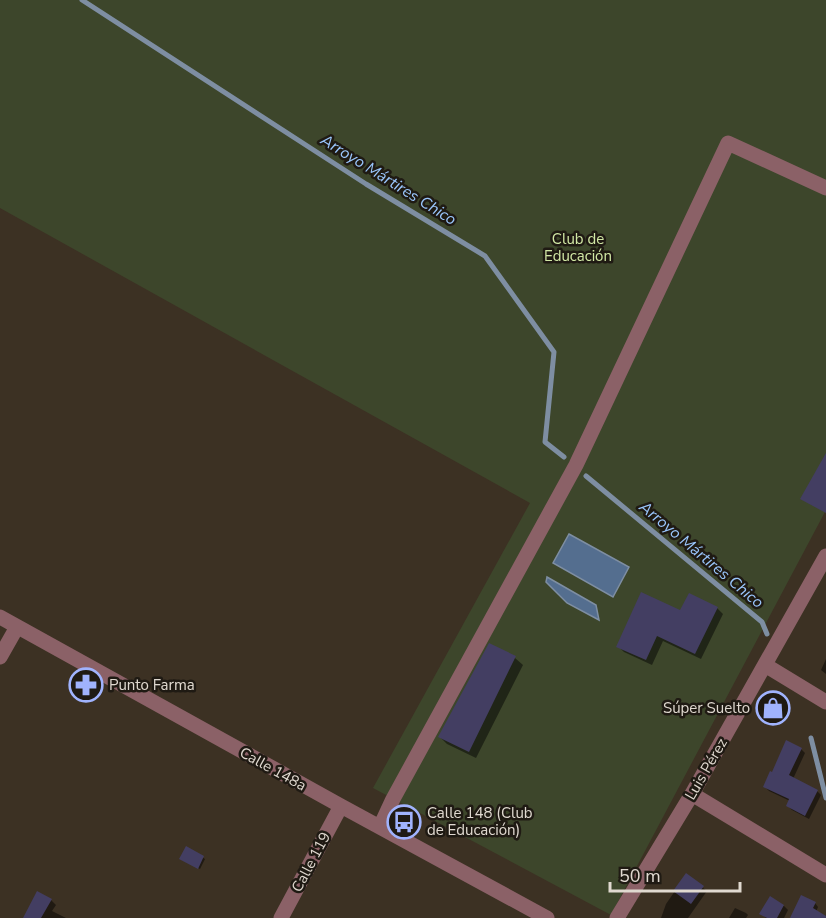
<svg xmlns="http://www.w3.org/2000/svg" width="826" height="918" font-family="'Nunito Sans',sans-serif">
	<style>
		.green { fill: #3d462b }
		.water { fill: #546e8f; stroke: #7e8ea2; stroke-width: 1.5 }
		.shadow { fill: #0007 }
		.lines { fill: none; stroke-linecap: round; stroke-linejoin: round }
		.stream { stroke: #7e8ea2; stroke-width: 5 }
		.building { fill: #433e62 }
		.minor { stroke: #8b6167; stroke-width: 15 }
		.labels { text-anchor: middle; stroke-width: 5; stroke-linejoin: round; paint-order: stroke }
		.park-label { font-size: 15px; fill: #d2e8a5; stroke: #1f1a13 }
		.poi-label { font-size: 15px; fill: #e0d9d0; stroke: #1f1a13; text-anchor: start }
		.street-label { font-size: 15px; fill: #e0d9d0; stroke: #1f1a13 }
		.water-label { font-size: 16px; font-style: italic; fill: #9ac6fc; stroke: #1f1a13 }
	</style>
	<rect width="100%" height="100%" fill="#3c3123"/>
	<!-- green -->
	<path class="green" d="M0 0H826V510L611 915 373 788 530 503 0 208Z"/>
	<!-- water -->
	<path class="water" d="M569 534 629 567 613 597 553 563Z
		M547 577 596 605 599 620 567 603 546 582Z"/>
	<!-- shadow -->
	<path class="shadow" d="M717 608 723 614 701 659 663 641 652 665 624 652 618 646 681 612Z
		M490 645 515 658 523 665 476 758 447 744 440 737Z
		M826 659V674L821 670Z
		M801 749 805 753 793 779 817 791 821 795 809 819 792 810 788 806 790 801 769 791 765 787Z
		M187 848 205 859 200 869 183 860Z
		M686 875 707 891 688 918H661L666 904Z
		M770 898 784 906 788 910 784 918H766L761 913Z
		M51 900 56 905 52 911 66 918H24Z
		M815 903 818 907 816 912 826 918H794Z
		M735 908 746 913 748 915 746 918H729Z"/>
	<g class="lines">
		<!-- stream -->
		<path class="stream" d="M82 0 366 184 485 256 554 352 545 442 564 457
			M586 476 762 622 767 634
			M811 738 826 798"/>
	</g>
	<!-- building -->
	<path class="building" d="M826 453V513L800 499Z
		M641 592 680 610 689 593 718 607 695 654 657 636 646 660 616 647Z
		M489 643 516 656 469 752 438 737Z
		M786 740 802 748 789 775 818 790 805 816 786 806 789 799 763 787 770 771 772 772Z
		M186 846 204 856 198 869 179 859Z
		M686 873 704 886 691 904 673 891Z
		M37 891 52 899 41 918H23Z
		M801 895 816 902 813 908 826 916V918H790Z
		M770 896 784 905 777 918H767L759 914Z"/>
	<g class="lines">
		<!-- minor -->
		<path class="minor" d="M0 617 341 806 547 918
			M0 657 17 627
			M765 665 826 702
			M692 794 826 875
			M380 827 393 799 576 465 728 143 826 188
			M281 918 341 806
			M617 918 692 794 826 556"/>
	</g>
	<!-- icons -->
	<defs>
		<g id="pharmacy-ring" transform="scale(1.725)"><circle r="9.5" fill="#1f1a13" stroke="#a0b3fd" stroke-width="1.5"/><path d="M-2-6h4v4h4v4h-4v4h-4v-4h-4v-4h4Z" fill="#a0b3fd"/></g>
		<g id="shop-ring" transform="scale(1.725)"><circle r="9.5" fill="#1f1a13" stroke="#a0b3fd" stroke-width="1.5"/><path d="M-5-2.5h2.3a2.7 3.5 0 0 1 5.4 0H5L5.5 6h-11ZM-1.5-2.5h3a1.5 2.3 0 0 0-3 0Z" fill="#a0b3fd"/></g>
		<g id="bus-ring" transform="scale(1.725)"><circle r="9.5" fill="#1f1a13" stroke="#a0b3fd" stroke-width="1.5"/><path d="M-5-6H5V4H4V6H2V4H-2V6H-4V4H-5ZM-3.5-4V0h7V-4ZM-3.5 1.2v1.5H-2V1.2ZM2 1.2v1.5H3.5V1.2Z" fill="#a0b3fd"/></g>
	</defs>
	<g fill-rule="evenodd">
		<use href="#pharmacy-ring" x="86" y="685"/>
		<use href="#shop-ring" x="773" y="708"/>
		<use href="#bus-ring" x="404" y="822"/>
	</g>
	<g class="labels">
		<!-- park labels -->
		<g class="park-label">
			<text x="578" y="244">Club de<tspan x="578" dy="17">Educación</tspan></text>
		</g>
		<!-- poi labels -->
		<g class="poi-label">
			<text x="109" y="690">Punto Farma</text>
			<text x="750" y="713" text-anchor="end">Súper Suelto</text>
			<text x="427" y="818">Calle 148 (Club<tspan x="427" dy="17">de Educación)</tspan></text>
		</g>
		<!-- street labels -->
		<g class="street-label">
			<text transform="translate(273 769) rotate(29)" y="5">Calle 148a</text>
			<text transform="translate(706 769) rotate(-60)" y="5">Luis Pérez</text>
			<text transform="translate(311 862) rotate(-62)" y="5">Calle 119</text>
		</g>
		<!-- water labels -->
		<g class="water-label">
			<text transform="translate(389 179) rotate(32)" y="6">Arroyo Mártires Chico</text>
			<text transform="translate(702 554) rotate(40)" y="6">Arroyo Mártires Chico</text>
		</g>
	</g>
	<!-- scale -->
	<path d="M610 882v9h130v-9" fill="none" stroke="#e0d9d0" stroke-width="3"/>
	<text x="619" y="882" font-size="18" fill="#e0d9d0" stroke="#1f1a13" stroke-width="4.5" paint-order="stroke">50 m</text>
</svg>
